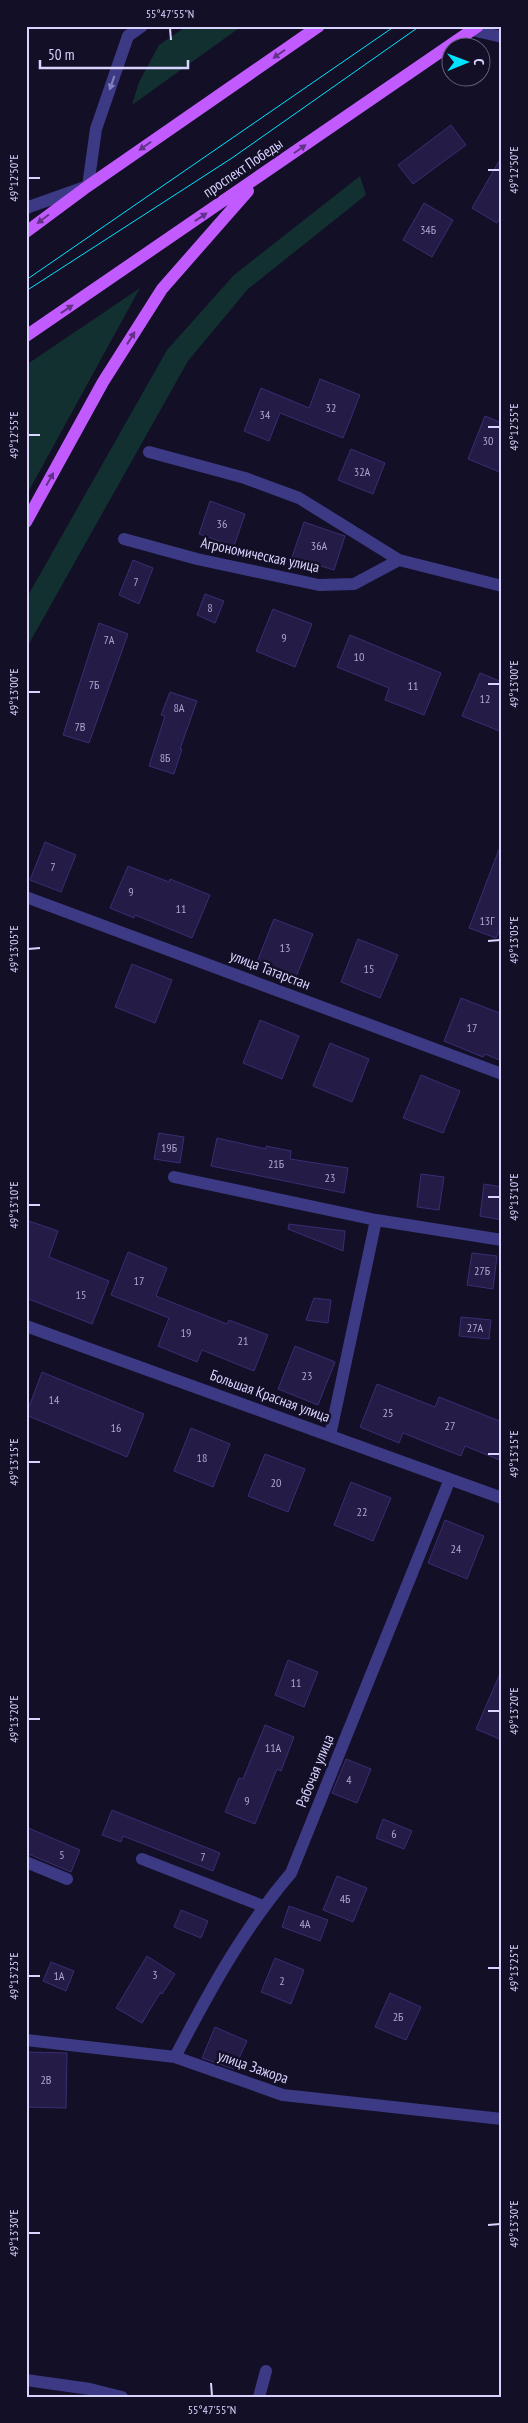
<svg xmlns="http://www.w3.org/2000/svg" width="528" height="2423" font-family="'PT Sans Narrow',sans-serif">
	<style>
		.green { fill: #12302f }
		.building { fill: #241b47; stroke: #3b2d73 }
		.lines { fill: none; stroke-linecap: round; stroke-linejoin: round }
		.minor { stroke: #3d3a85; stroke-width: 12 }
		.major { stroke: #c25bff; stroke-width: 12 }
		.tram { stroke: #00e5ff; stroke-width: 1 }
		.oneway { fill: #623188 }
		.oneway2 { fill: #837fbc }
		.ticks { fill: none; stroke: #d9d4ff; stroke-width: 2 }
		.labels { text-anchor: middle; stroke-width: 5; stroke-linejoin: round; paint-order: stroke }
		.number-label { font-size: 12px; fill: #aca6d1 }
		.street-label { font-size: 15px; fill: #d9d4ff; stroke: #130f26 }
		.neatline { fill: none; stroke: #d9d4ff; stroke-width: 2 }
		.ticks-label { font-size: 12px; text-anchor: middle; fill: #d9d4ff }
	</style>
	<rect width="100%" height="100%" fill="#130f26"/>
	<!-- green -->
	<path class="green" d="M187 26H242L132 105 139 82 159 45Z
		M360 176 366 195 248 289 188 361 26 649V599L167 350 234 275Z
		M140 288 26 496V365Z"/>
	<!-- building -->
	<path class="building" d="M451 125 466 145 413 184 398 165Z
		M502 156V214L497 223 472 208Z
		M424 203 453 220 432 257 403 240Z
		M320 379 360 395 343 438 280 413 269 441 244 431 261 388 309 408Z
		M485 416 502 423V473L468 459Z
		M351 449 385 463 373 494 338 480Z
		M210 501 245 514 234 546 199 534Z
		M304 522 345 536 334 570 292 557Z
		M133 560 153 568 139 604 119 595Z
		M205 594 224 601 215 623 197 615Z
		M273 609 312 624 295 667 256 651Z
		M99 623 128 634 89 743 63 735Z
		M350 635 441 673 424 715 385 700 389 688 337 667Z
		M480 673 502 682V732L462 716Z
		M170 692 197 701 180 749H182L174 774 149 766 165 716 161 715Z
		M45 842 76 855 61 892 30 880Z
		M500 847 502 925 496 938 469 928Z
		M128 866 169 882 170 879 210 895 192 938 135 915 134 918 110 908Z
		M274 919 313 934 296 977 257 962Z
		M358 939 398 955 380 998 341 982Z
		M132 964 172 980 155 1023 115 1007Z
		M461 998 502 1014V1061L485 1054 483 1057 444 1041Z
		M260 1020 299 1036 282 1079 243 1063Z
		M330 1043 369 1059 352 1102 313 1086Z
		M421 1075 460 1091 443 1133 403 1118Z
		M159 1133 184 1137 180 1163 154 1159Z
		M217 1138 266 1149V1146L291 1151 290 1159 348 1168 344 1193 211 1166Z
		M421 1174 444 1177 439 1210 417 1207Z
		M484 1184 502 1187V1220L480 1216Z
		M26 1220 58 1231 49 1257 109 1281 92 1324 26 1298Z
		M289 1224 345 1231 343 1251 288 1229Z
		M128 1252 167 1268 156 1296 227 1324 229 1320 268 1335 254 1371 202 1350 197 1362 158 1346 169 1318 111 1295Z
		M472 1253 497 1256 493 1289 467 1285Z
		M314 1298 331 1300 328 1323 306 1320Z
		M461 1317 491 1320 489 1339 459 1336Z
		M295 1346 335 1362 318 1405 278 1389Z
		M42 1372 144 1414 127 1457 26 1415Z
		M377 1384 435 1407 439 1397 502 1422V1461L465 1446 461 1456 403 1433 399 1443 360 1427Z
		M191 1428 230 1444 213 1487 174 1471Z
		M265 1454 305 1469 288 1512 248 1496Z
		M351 1482 391 1498 373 1541 334 1525Z
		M445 1520 484 1536 467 1579 428 1563Z
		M288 1660 318 1672 304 1707 275 1695Z
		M502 1669V1740L476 1729Z
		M265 1725 294 1737 281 1771 277 1769 255 1824 225 1812 239 1778 243 1779Z
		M346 1759 371 1769 357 1803 332 1793Z
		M112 1810 220 1853 213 1871 123 1836 121 1842 102 1835Z
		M383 1819 412 1831 404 1849 376 1838Z
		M26 1827 80 1850 71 1872 26 1853Z
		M337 1876 367 1888 353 1922 323 1910Z
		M289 1906 328 1920 320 1941 282 1927Z
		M181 1910 208 1921 201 1938 174 1927Z
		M147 1956 175 1974 162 1994 160 1993 142 2023 116 2008Z
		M275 1958 304 1970 291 2004 261 1992Z
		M51 1962 74 1971 66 1991 43 1981Z
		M390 1993 421 2007 406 2040 375 2027Z
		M215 2027 247 2041 234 2069 202 2058Z
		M26 2052 67 2053 66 2108 26 2107Z"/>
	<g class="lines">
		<!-- minor -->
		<path class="minor" d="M472 30 502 37
			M26 208 88 186 96 129 128 36 142 26
			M149 452 245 478 299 498 399 560
			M124 539 197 559 319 585 354 584 399 560 502 586
			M26 897 502 1074
			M174 1177 376 1220 502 1240
			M26 1326 502 1498
			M330 1436 376 1220
			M142 1859 263 1906
			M26 1862 67 1879
			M26 2040 175 2057 283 2095 502 2119
			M175 2057C209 1992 243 1929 291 1873L450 1479
			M26 2380 90 2389 122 2397
			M259 2397 266 2371"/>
		<!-- major -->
		<path class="major" d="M26 232 88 186 319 26
			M26 336 478 26
			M26 522 103 382 162 289 248 191"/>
		<!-- tram -->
		<path class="tram" d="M26 280 395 26
			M26 291 232 158 420 26"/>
	</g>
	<!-- one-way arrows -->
	<defs><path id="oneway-solid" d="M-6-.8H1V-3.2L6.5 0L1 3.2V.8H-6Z" transform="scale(1.25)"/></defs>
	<g class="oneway">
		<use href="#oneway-solid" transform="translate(279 54) rotate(145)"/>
		<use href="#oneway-solid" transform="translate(145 146) rotate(145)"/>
		<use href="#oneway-solid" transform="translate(300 149) rotate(-35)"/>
		<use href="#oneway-solid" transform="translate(201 217) rotate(-34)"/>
		<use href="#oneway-solid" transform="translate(43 219) rotate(143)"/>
		<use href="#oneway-solid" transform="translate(67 309) rotate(-34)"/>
		<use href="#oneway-solid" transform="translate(131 338) rotate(-58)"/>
		<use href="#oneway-solid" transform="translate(50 479) rotate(-61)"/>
	</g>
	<use class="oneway2" href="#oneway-solid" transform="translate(112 83) rotate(109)"/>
	<!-- ticks -->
	<path class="ticks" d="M170 28 171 40M488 170H500M28 178H40M488 427H500M28 435H40M488 684H500M28 692H40M488 941 500 940M28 949 40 948M488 1197H500M28 1205H40M488 1454H500M28 1462H40M488 1711H500M28 1719H40M488 1968H500M28 1976H40M488 2225 500 2224M28 2233H40M211 2383 212 2396"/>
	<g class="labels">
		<!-- number labels -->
		<g class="number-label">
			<text x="428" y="234">34Б</text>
			<text x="331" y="412">32</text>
			<text x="265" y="419">34</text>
			<text x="488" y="445">30</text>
			<text x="362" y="476">32А</text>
			<text x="222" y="528">36</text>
			<text x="319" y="550">36А</text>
			<text x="136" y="586">7</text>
			<text x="210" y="612">8</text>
			<text x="284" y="642">9</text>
			<text x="109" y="644">7А</text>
			<text x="359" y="661">10</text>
			<text x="94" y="689">7Б</text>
			<text x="413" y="690">11</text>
			<text x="485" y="703">12</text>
			<text x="179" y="712">8А</text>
			<text x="80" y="731">7В</text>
			<text x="165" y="762">8Б</text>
			<text x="53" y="871">7</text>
			<text x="131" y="896">9</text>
			<text x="181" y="913">11</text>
			<text x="487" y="925">13Г</text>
			<text x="285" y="952">13</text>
			<text x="369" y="973">15</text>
			<text x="472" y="1032">17</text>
			<text x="169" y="1152">19Б</text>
			<text x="276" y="1168">21Б</text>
			<text x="330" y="1182">23</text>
			<text x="482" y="1275">27Б</text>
			<text x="139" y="1285">17</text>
			<text x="81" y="1299">15</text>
			<text x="475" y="1332">27А</text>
			<text x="186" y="1337">19</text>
			<text x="243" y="1345">21</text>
			<text x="307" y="1380">23</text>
			<text x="54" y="1404">14</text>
			<text x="388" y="1417">25</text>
			<text x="450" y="1430">27</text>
			<text x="116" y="1432">16</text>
			<text x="202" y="1462">18</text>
			<text x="276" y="1487">20</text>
			<text x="362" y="1516">22</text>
			<text x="456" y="1553">24</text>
			<text x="296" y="1687">11</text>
			<text x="273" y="1752">11А</text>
			<text x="349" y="1784">4</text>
			<text x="247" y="1805">9</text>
			<text x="394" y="1838">6</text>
			<text x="62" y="1859">5</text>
			<text x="203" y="1861">7</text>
			<text x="345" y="1903">4Б</text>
			<text x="305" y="1928">4А</text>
			<text x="155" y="1979">3</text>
			<text x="59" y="1980">1А</text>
			<text x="282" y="1985">2</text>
			<text x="398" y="2021">2Б</text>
			<text x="46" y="2084">2В</text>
		</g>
		<!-- street labels -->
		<g class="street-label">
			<text transform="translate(243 168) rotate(-34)" y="5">проспект Победы</text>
			<text transform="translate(260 555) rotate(12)" y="5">Агрономическая улица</text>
			<text transform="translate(270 970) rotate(21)" y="5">улица Татарстан</text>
			<text transform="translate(270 1396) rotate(20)" y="5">Большая Красная улица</text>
			<text transform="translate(315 1771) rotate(-68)" y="5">Рабочая улица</text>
			<text transform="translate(253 2067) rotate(19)" y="5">улица Зажора</text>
		</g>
	</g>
	<!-- border -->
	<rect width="528" height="2423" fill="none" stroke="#130f26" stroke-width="55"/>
	<!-- north arrow -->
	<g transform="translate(466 62) rotate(89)"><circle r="24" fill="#130f26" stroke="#625e7d"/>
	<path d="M0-4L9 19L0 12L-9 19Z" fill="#00e5ff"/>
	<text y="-8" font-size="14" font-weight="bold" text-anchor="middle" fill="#d9d4ff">С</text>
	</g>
	<!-- scale -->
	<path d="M40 60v8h148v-8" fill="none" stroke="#d9d4ff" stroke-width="2.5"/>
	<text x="48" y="60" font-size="15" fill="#d9d4ff" stroke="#130f26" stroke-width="4" paint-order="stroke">50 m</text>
	<rect x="28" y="28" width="472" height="2368" class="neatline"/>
	<g class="ticks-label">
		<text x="170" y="18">55°47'55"N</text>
		<text transform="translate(514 170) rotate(-90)" y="4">49°12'50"E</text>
		<text transform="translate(14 178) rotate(-90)" y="4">49°12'50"E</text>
		<text transform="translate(514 427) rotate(-90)" y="4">49°12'55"E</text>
		<text transform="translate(14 435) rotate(-90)" y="4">49°12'55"E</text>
		<text transform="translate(514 684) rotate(-90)" y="4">49°13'00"E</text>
		<text transform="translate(14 692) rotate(-90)" y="4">49°13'00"E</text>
		<text transform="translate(514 940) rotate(-90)" y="4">49°13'05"E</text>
		<text transform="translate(14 949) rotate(-90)" y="4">49°13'05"E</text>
		<text transform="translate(514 1197) rotate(-90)" y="4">49°13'10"E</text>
		<text transform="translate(14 1205) rotate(-90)" y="4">49°13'10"E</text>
		<text transform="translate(514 1454) rotate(-90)" y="4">49°13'15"E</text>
		<text transform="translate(14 1462) rotate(-90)" y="4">49°13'15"E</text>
		<text transform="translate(514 1711) rotate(-90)" y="4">49°13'20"E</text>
		<text transform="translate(14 1719) rotate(-90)" y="4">49°13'20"E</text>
		<text transform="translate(514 1968) rotate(-90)" y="4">49°13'25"E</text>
		<text transform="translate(14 1976) rotate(-90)" y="4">49°13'25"E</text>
		<text transform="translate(514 2224) rotate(-90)" y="4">49°13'30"E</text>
		<text transform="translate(14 2233) rotate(-90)" y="4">49°13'30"E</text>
		<text x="212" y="2414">55°47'55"N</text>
	</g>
</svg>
